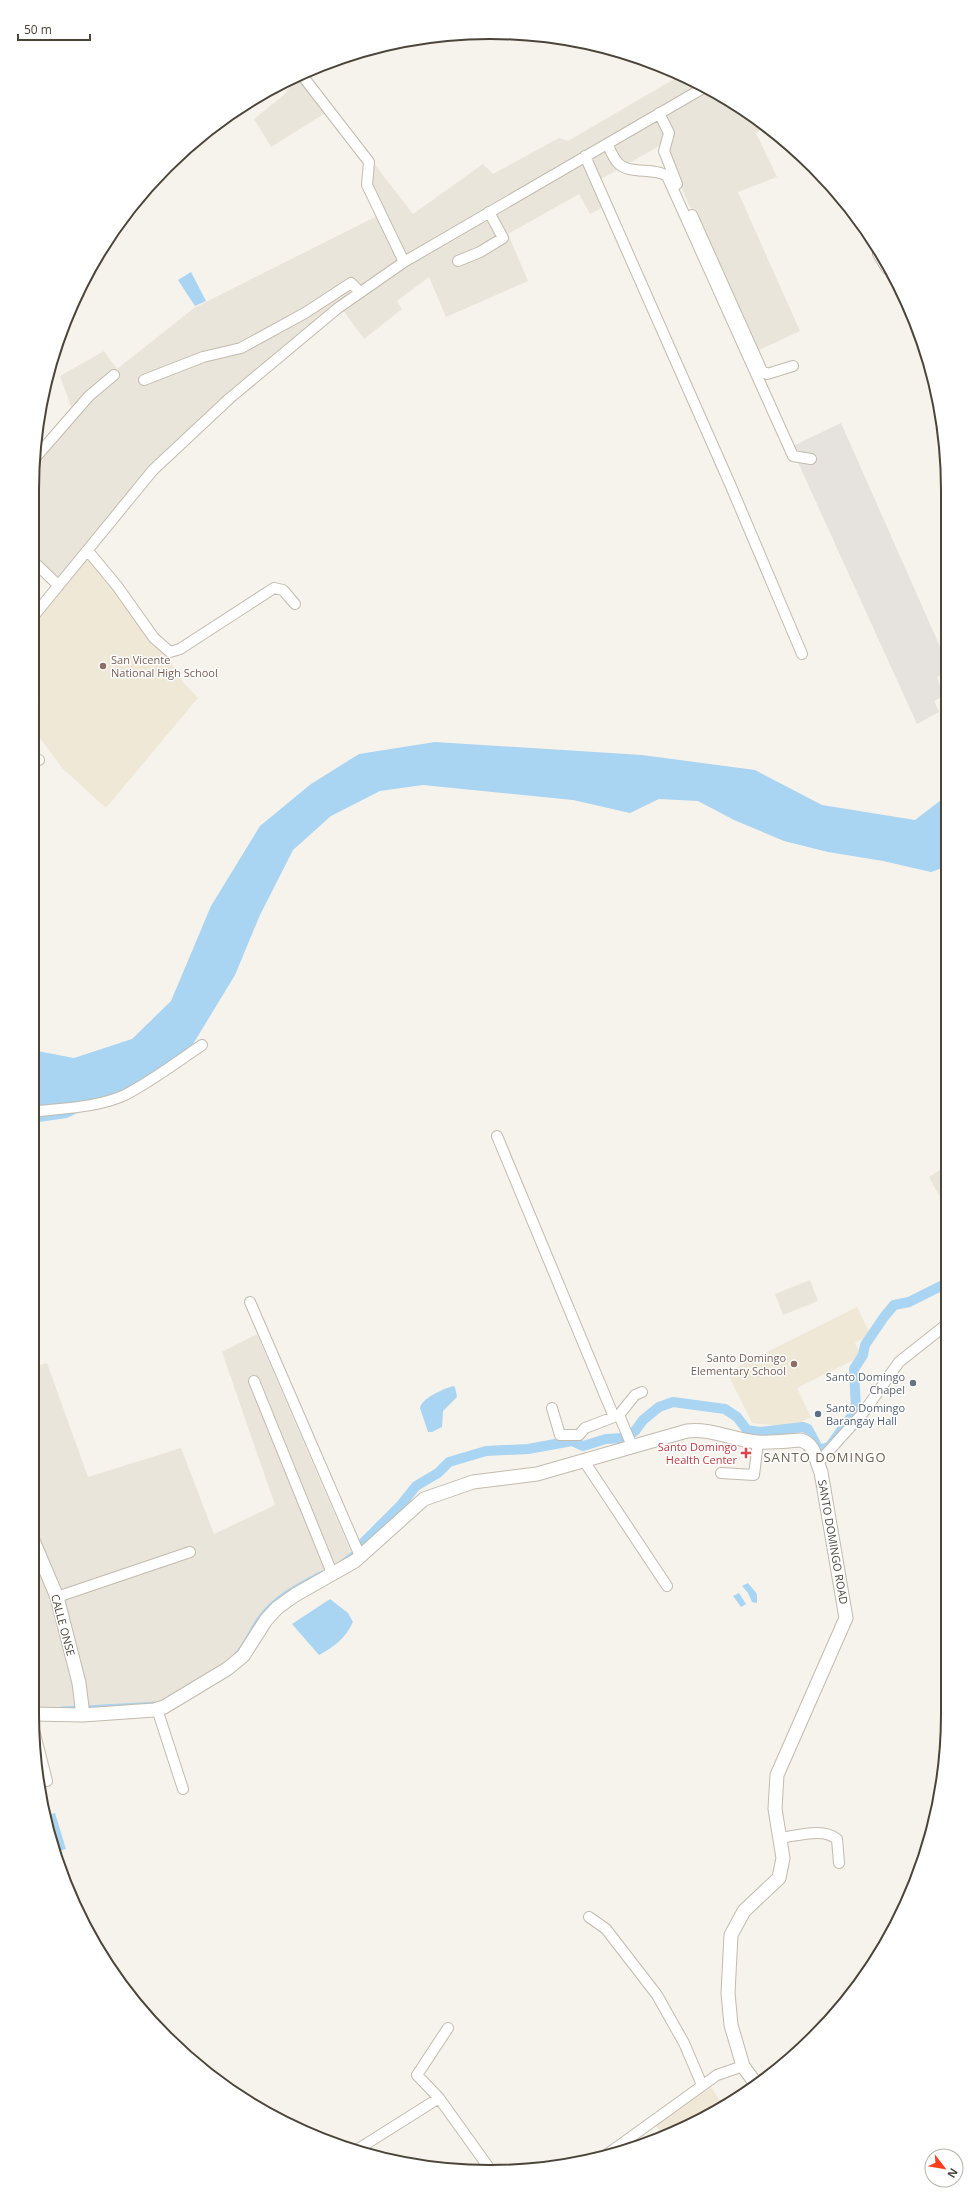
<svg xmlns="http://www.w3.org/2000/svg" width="980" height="2204" font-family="'Open Sans',sans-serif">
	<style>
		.residential { fill: #eae5da }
		.industrial { fill: #e6e2dd }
		.education { fill: #efe8d6 }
		.water { fill: #a9d4f2 }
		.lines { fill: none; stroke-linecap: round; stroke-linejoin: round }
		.stream { stroke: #a9d4f2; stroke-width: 3 }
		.canal { stroke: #a9d4f2; stroke-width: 10 }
		.minor-casing { stroke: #c2bbae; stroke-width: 12 }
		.tertiary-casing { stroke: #c2bbae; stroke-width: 15 }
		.minor { stroke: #fff; stroke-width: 10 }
		.tertiary { stroke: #fff; stroke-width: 13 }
		.education-dot { fill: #8d6e63; stroke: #fff; stroke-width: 1.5 }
		.worship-dot { fill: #6b7280; stroke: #fff; stroke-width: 1.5 }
		.service-dot { fill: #5c6f8a; stroke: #fff; stroke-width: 1.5 }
		.health-dot { fill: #e0444e; stroke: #fff; stroke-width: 1.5 }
		.labels { text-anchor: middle; stroke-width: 3; stroke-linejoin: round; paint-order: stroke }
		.education-label { font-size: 11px; fill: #785e54; stroke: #fff; text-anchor: start }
		.worship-label { font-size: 11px; fill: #5b616d; stroke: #fff; text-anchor: end }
		.service-label { font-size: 11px; fill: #4e5e75; stroke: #fff; text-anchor: start }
		.health-label { font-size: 11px; fill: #be3a42; stroke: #fff; text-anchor: end }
		.street-label { font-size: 11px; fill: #4b4439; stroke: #fff }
		.quarter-label { font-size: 13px; letter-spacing: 1px; fill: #6e6250; stroke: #fff }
		.rim { fill: none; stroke: #4b4439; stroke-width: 2 }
	</style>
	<rect width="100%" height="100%" fill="#f6f3ec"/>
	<!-- residential -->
	<path class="residential" d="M681 75 702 85 405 259 369 185 372 161 413 214 483 164 493 174 559 138 568 141Z
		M297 76 327 112 271 147 254 119 285 94Z
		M708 89 767 125 756 133 777 177 738 192 800 331 757 351 685 196 667 151V144L674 138 662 115Z
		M657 117 667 135 659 146 601 179 611 203 590 214 579 194 508 234 528 281 446 317 429 277 397 301 402 309 364 339 342 309 400 268Z
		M381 214 402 262 227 394 61 579 32 554V490L35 458 73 412 60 376 104 351 117 369 194 308Z
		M946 1166V1208L929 1177Z
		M810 1280 818 1301 783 1315 775 1294Z
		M257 1334 353 1557 316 1578 240 1653 164 1704 85 1711 32 1532V1367L47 1363 88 1477 181 1448 214 1534 275 1505 222 1352Z
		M32 1546 55 1601 79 1705 32 1709Z"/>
	<!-- industrial -->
	<path class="industrial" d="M841 423 945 658V673L937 677 943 696 934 701 939 712 917 724 791 447Z"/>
	<!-- education -->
	<path class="education" d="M87 554 162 649 184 683 198 698 106 808 62 768 32 727V626Z
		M857 1307 871 1335 855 1343 862 1356 797 1388 811 1417 791 1427 752 1423 727 1372Z
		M711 2087 724 2107 663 2136 655 2124Z"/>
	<!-- water -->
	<path class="water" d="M191 272 206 301 195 306 178 280Z
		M435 742 642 755 755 770 822 805 915 820 945 797V867L931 872 883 861 828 852 784 841 734 820 698 801 659 799 630 813 573 800 423 785 380 791 331 816 293 850 260 915 235 975 187 1054 141 1082 67 1118 32 1123V1050L74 1058 132 1039 171 1001 211 906 260 826 311 784 359 754Z
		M453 1386 455 1387 457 1397 443 1411 442 1427 432 1432H428L420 1408C422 1398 443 1389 453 1386Z
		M748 1583 757 1594V1603L752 1602 748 1593 742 1586Z
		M739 1593 746 1604 741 1607 733 1596Z
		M330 1599 348 1613 353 1622C345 1639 335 1646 319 1655L292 1624Z
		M55 1813 66 1849 55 1852 44 1816Z"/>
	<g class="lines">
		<!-- stream -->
		<path class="stream" d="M341 1562 354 1552
			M234 1656C244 1646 250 1631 258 1619 273 1597 299 1584 322 1572
			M85 1707 157 1703
			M61 1708 79 1707"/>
		<!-- canal -->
		<path class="canal" d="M359 1547 400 1506 416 1486 438 1473 449 1462 486 1451 528 1449 572 1441 583 1446 606 1439 624 1438 635 1431 643 1420 659 1407 673 1402 725 1409 737 1417 747 1430 760 1432 803 1427 808 1429 818 1448 824 1449 830 1446 856 1410 854 1369 863 1355 865 1345 884 1317 894 1305 909 1302 947 1283"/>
		<!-- minor casing -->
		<g class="minor-casing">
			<path id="minor" d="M301 74 369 162 367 185 404 262
				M659 113 669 133 664 151 677 184
				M607 144C610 149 613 158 618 163 629 175 654 167 667 176L793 456 811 459
				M585 156 730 484 802 654
				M692 215 762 371 767 374 793 366
				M878 254 887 269
				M458 261 480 252 503 238 489 212
				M144 380 203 357 241 348 305 313 351 283 360 292
				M35 458 89 396 114 375
				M88 551 117 586 154 638 170 652 180 649 274 588 283 590 295 604
				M32 560 58 585
				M32 618 153 470 230 398 338 308 404 262 705 87
				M32 760 34 758 39 760
				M32 1112C63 1108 96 1108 125 1095 152 1081 177 1062 202 1045
				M497 1136 614 1417
				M250 1302 360 1556
				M254 1381 332 1573
				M552 1408 560 1435H579L585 1428 619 1415 632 1446
				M619 1415 635 1395 642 1392
				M584 1461 667 1586
				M817 1464 863 1413 899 1362 947 1324
				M721 1473 754 1475 758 1442
				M57 1597 190 1552
				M157 1709 183 1789
				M34 1730 47 1781
				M779 1838C797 1836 823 1827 837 1839L839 1863
				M589 1917 606 1929 657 1995 684 2043 702 2085
				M448 2028 417 2075 439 2098 492 2172
				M355 2151 439 2098
				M606 2155 717 2075 743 2066"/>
		</g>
		<!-- tertiary casing -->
		<g class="tertiary-casing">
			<path id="tertiary" d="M32 1538 57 1597 79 1683 83 1715
				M32 1714 83 1715 154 1710 164 1707 227 1669 243 1656 266 1620 277 1608 295 1595 355 1561 424 1499 473 1482 537 1474 687 1431C711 1428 733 1440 757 1442 771 1443 787 1441 801 1440 816 1445 815 1459 821 1472L846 1618 777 1775 775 1809 783 1858 779 1878 744 1911 731 1935 728 1993 731 2025 743 2066 756 2084"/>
		</g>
		<!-- minor -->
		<use href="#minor" class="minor"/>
		<!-- tertiary -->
		<use href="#tertiary" class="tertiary"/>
	</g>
	<!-- markers -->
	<g class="education-dot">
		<circle cx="103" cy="666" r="4"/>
		<circle cx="794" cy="1364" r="4"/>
	</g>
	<circle class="worship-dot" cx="913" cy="1383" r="4"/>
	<circle class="service-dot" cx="818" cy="1414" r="4"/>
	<path class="health-dot" d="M744 1447h4v4h4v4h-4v4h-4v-4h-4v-4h4z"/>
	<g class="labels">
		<!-- education labels -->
		<g class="education-label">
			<text x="111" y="664">San Vicente<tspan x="111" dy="13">National High School</tspan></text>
			<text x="786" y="1362" text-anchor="end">Santo Domingo<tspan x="786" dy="13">Elementary School</tspan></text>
		</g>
		<!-- worship labels -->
		<g class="worship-label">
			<text x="905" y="1381">Santo Domingo<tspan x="905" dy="13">Chapel</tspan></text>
		</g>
		<!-- service labels -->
		<g class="service-label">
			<text x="826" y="1412">Santo Domingo<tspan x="826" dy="13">Barangay Hall</tspan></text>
		</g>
		<!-- health labels -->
		<g class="health-label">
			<text x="737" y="1451">Santo Domingo<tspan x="737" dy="13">Health Center</tspan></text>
		</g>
		<!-- street labels -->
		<g class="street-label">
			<text transform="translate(833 1542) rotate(80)" y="4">SANTO DOMINGO ROAD</text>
			<text transform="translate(63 1625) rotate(75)" y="4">CALLE ONSE</text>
		</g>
		<!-- quarter labels -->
		<g class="quarter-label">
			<text x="825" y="1462">SANTO DOMINGO</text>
		</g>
	</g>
	<!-- crop -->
	<path d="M0 0H980V2204H0ZM490 39H490A451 451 0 0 1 941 490V1714A451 451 0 0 1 490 2165H490A451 451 0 0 1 39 1714V490A451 451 0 0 1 490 39Z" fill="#fff" fill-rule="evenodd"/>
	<path class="rim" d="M490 39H490A451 451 0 0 1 941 490V1714A451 451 0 0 1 490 2165H490A451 451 0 0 1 39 1714V490A451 451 0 0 1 490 39Z"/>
	<!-- north arrow -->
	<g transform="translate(944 2168) rotate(121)"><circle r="19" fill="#ffffff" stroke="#b7b4b0"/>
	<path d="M0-3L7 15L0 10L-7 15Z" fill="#fc3f1d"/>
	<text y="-6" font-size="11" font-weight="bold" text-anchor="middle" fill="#4b4439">N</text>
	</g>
	<!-- scale -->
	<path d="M18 34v6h72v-6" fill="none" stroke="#4b4439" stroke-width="2"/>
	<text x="24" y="34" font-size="12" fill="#4b4439" stroke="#ffffff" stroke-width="3" paint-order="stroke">50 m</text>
</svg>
